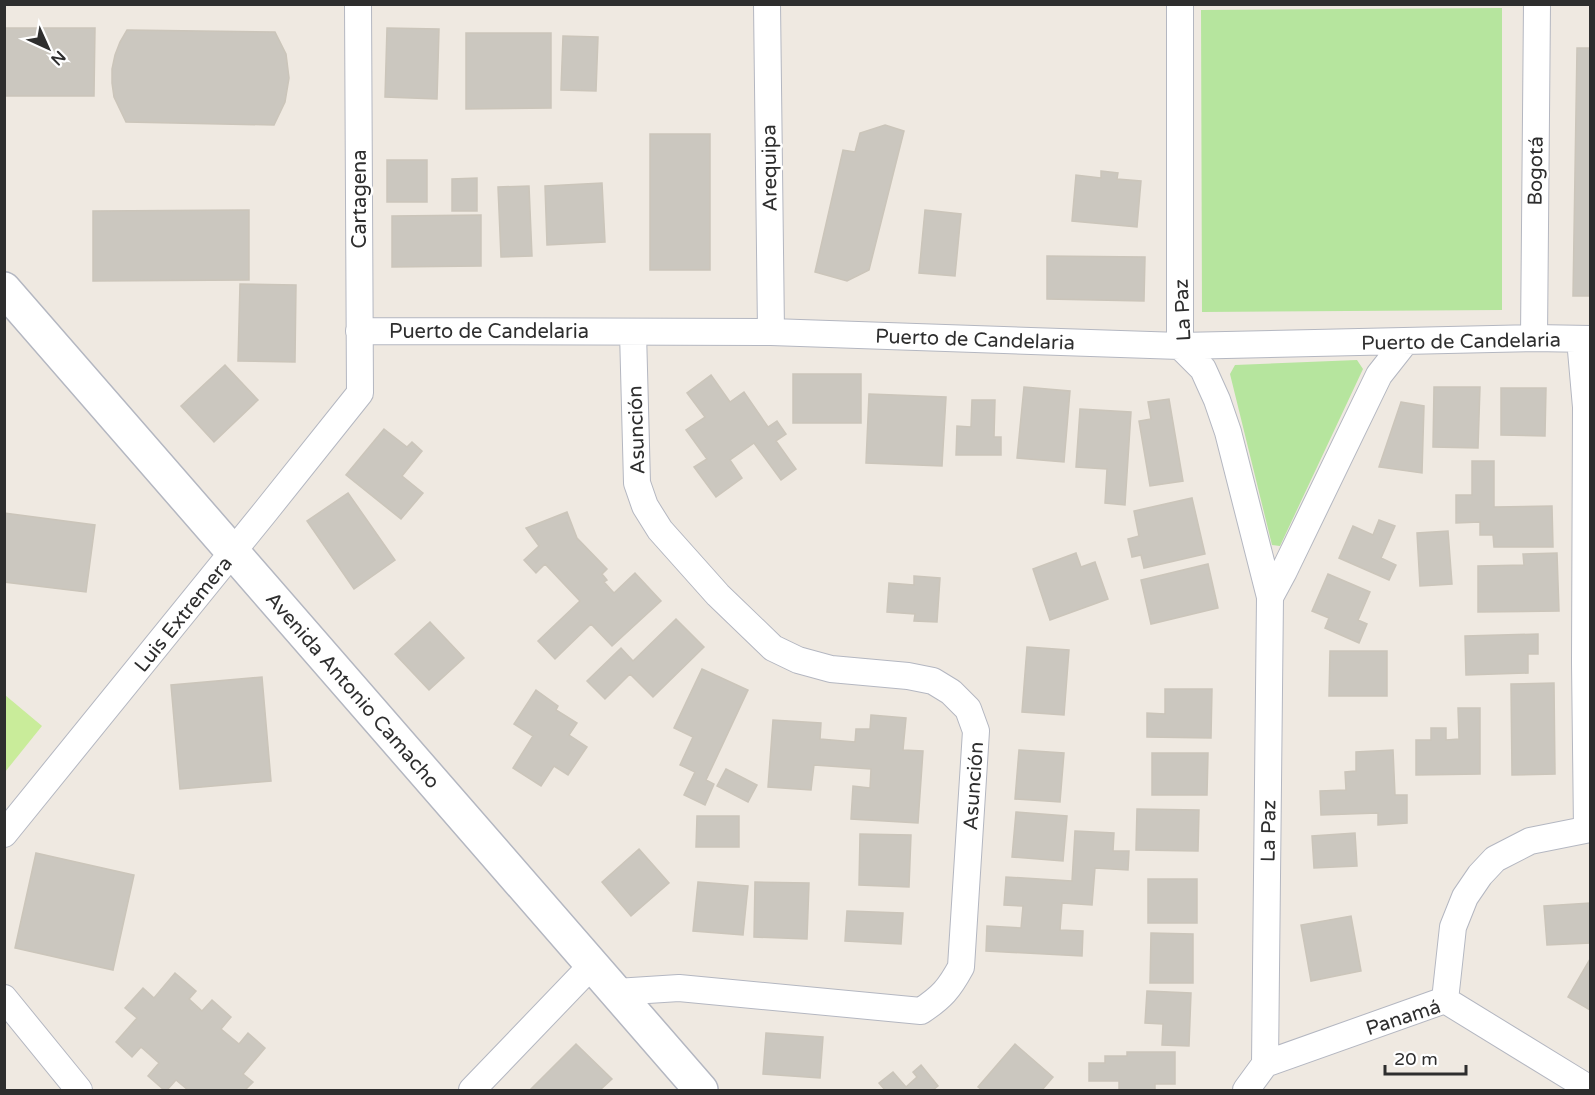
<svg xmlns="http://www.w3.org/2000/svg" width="1595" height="1095" font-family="'Varela Round',sans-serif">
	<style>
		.green { fill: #b6e59e }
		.pitch { fill: #c9ec9a }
		.building { fill: #cbc7bf; stroke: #cbc5ba; stroke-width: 1.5 }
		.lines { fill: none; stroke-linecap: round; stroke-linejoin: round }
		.street-casing { stroke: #b4b7c1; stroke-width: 28 }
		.secondary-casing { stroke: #b4b7c1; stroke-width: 36 }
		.street { stroke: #fff; stroke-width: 26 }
		.secondary { stroke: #fff; stroke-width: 33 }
		.labels { text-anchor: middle; stroke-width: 5; stroke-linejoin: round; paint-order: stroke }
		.street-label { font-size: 20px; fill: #2e2e2e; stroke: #fff }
	</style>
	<rect width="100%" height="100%" fill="#efe9e1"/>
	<!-- green -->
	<path class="green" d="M1502 8V310L1202 312 1201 10Z
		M1357 360 1363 369 1280 546 1272 545 1230 374 1235 365Z"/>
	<!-- pitch -->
	<path class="pitch" d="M5 695 42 726 5 772Z"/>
	<!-- building -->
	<path class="building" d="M4 28H95L94 96H4Z
		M387 28 439 29 437 99 385 97Z
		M127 30 275 32 286 54 289 78 285 102 274 125 126 122 114 97 112 83V69L115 55 120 42Z
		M466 33H551V108L466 109Z
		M563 36 598 37 596 91 561 90Z
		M1577 48H1590V296H1573Z
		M885 125 904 131 869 270 847 281 815 272 843 150 855 152 860 133Z
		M650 134H710V270H650Z
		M387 160H427V202H387Z
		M1101 171 1118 173 1117 179 1141 181 1137 227 1072 221 1076 175 1101 178Z
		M477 178V211H452V179Z
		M602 183 605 242 547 245 545 186Z
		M529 186 532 256 501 257 498 187Z
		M249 210V280L93 281V211Z
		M925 210 961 214 955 276 919 273Z
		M481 215V266L392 267V216Z
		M1047 256 1145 257 1144 301 1047 299Z
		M240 284 296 285 295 362 238 361Z
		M225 365 258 400 214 442 181 406Z
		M793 374H861V423H793Z
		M711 375 730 402 744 392 768 427 777 421 786 434 776 441 796 469 781 480 754 443 730 460 742 478 716 497 694 467 707 459 686 430 705 417 687 393Z
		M1024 387 1070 391 1064 462 1017 458Z
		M1434 387H1480L1478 448 1433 447Z
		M1501 388H1546L1545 436 1501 435Z
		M869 394 946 397 942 466 866 463Z
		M1169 399 1183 481 1150 486 1139 421 1151 419 1148 402Z
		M972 400H995L994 437H1001V455H956L957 426 971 427Z
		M1401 402 1424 406 1422 473 1379 467Z
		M1080 409 1131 412 1125 505 1105 503 1107 469 1076 467Z
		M384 429 407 447 412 442 422 451 402 476 423 493 401 519 346 475Z
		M1472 461H1494V507L1552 506 1553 547H1494L1493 535H1480V522L1456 523V495H1472Z
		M348 493 395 560 354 589 307 521Z
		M1192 498 1205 554 1144 568 1141 555 1132 557 1128 539 1139 536 1134 511Z
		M567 512 577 538 607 569 602 574 607 580 604 582 614 593 635 573 661 601 612 646 591 624 555 659 538 641 580 601 545 564 536 573 524 560 539 546 526 528Z
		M4 513 95 525 86 592 4 582Z
		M1379 520 1395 526 1381 558 1396 565 1389 580 1339 558 1353 526 1373 535Z
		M1448 531 1452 584 1420 586 1417 533Z
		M1076 553 1081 567 1095 562 1108 599 1050 620 1033 569Z
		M1557 553 1559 611 1478 612V566L1524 565 1523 554Z
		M1208 564 1218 608 1151 624 1141 580Z
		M1328 574 1370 592 1358 620 1367 624 1359 643 1325 628 1329 618 1312 611Z
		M914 576 940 578 937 622 914 621 915 614 887 612 889 583 914 585Z
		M676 619 704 647 653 697 630 674 605 699 587 681 621 648 633 661Z
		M430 622 464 658 429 690 395 654Z
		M1538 634V654H1528V673L1466 675 1465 636Z
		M1027 647 1069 650 1064 715 1022 712Z
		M1330 651H1387V696H1329Z
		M702 669 748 690 706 780 714 784 705 805 684 795 695 772 680 765 693 737 674 728Z
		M262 677 271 781 180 789 171 685Z
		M1554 683 1555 774 1512 775 1511 684Z
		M1165 689H1212L1211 738 1147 737V713L1165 714Z
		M536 690 558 706 556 710 577 723 569 735 587 747 568 775 554 766 541 786 513 768 533 736 514 724Z
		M1458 708H1480V774L1416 775V740H1431V728H1446V740L1459 739Z
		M871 715 906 718 903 750 923 751 918 823 851 819 853 786 870 788 871 769 814 765 811 790 768 787 773 720 821 723 820 739 855 742 856 729H870Z
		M1019 750 1064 753 1060 802 1015 799Z
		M1393 750 1395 795H1407V823L1378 825V813L1321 815 1320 791 1346 790 1345 772 1356 771V752Z
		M1152 753H1208L1207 795H1152Z
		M726 769 757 785 748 802 717 786Z
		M1137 809 1199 810 1198 851 1136 850Z
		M1016 812 1067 816 1063 861 1012 857Z
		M697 816H739V847H696Z
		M1075 831 1114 833 1113 851H1129L1128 870 1095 868 1092 905 1062 903 1060 930 1083 931 1082 956 986 951 987 926 1021 928 1023 906 1004 905 1006 877 1072 881Z
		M1355 833 1357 866 1314 868 1312 836Z
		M860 834 911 835 909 887 859 885Z
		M639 849 669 883 631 916 602 882Z
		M36 853 134 875 113 970 15 948Z
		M1148 879H1197V923H1148Z
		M698 882 748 886 743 935 693 931Z
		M755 882 809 883 807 939 754 937Z
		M1590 903V943L1547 945 1544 906Z
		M847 911 903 913 901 944 845 941Z
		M1351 916 1361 971 1311 981 1301 925Z
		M1151 933 1193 934V983H1150Z
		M1590 959V1010L1568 997Z
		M175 973 196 991 189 999 202 1011 212 1000 231 1017 221 1029 239 1044 248 1033 265 1048 243 1074 253 1082 245 1090H188L176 1080 167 1090H164L148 1076 159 1063 141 1047 132 1057 116 1042 137 1018 125 1008 143 988 154 998Z
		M1147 991 1191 993 1189 1046 1162 1045 1163 1024 1145 1023Z
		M766 1033 823 1037 820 1078 763 1074Z
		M576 1044 612 1079 600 1090H530Z
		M1015 1044 1053 1077 1042 1090H982L978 1087Z
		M1127 1052H1175V1084H1155V1090H1119V1081H1089V1063H1105V1056H1127Z
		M921 1065 938 1086 933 1090H885L879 1083 893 1072 906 1087 917 1077 913 1072Z"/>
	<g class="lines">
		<!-- street casing -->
		<g class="street-casing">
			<path id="street" d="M767 4 771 332
				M1180 4V346L1203 369 1217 400 1228 432 1270 597 1265 1064
				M359 331 771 332 1180 346 1534 338 1590 339
				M1534 338 1537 4
				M1580 339 1586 407 1585 663 1587 829
				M1270 597 1284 571 1379 375 1405 342
				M4 834 265 512 360 393 358 4
				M616 992 679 988 921 1011C942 997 949 989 961 967L976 731 968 709 951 692 933 681 908 676 831 669 798 660 773 648 718 595 660 530 645 506 637 483 633 332
				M4 998 79 1090
				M1445 1000 1453 927 1465 897 1480 875 1495 859 1530 841 1590 829
				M472 1090 592 965
				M1246 1090 1265 1064 1445 1000 1590 1089"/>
		</g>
		<!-- secondary casing -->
		<g class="secondary-casing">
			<path id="secondary" d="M4 289 701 1090"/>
		</g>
		<!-- street -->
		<use href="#street" class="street"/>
		<!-- secondary -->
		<use href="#secondary" class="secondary"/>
	</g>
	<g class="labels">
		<!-- street labels -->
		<g class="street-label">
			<text transform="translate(769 168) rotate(-91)" y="7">Arequipa</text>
			<text transform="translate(1535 171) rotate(-89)" y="7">Bogotá</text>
			<text transform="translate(359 199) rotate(-90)" y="7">Cartagena</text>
			<text transform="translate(1182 310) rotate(-93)" y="7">La Paz</text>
			<text x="489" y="338">Puerto de Candelaria</text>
			<text transform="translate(975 339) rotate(2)" y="7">Puerto de Candelaria</text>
			<text transform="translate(1461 341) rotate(-1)" y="7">Puerto de Candelaria</text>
			<text transform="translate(636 430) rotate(-92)" y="7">Asunción</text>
			<text transform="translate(183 614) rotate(-51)" y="7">Luis Extremera</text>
			<text transform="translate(353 690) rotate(49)" y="7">Avenida Antonio Camacho</text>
			<text transform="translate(973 786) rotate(-86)" y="7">Asunción</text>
			<text transform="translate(1268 831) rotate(-89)" y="7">La Paz</text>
			<text transform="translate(1403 1017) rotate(-18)" y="7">Panamá</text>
		</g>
	</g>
	<!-- border -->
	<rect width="1595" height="1095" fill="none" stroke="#2e2e2e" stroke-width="12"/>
	<!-- north arrow -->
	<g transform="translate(48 48) rotate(135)" stroke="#ffffff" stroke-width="4.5" paint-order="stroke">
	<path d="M0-4.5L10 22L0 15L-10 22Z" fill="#2e2e2e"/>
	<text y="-9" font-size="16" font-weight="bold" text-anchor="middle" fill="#2e2e2e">N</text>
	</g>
	<!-- scale -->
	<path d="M1385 1065v9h81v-9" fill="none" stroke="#2e2e2e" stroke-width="3"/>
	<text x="1394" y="1065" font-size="18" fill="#2e2e2e" stroke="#ffffff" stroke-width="4.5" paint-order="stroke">20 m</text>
</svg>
